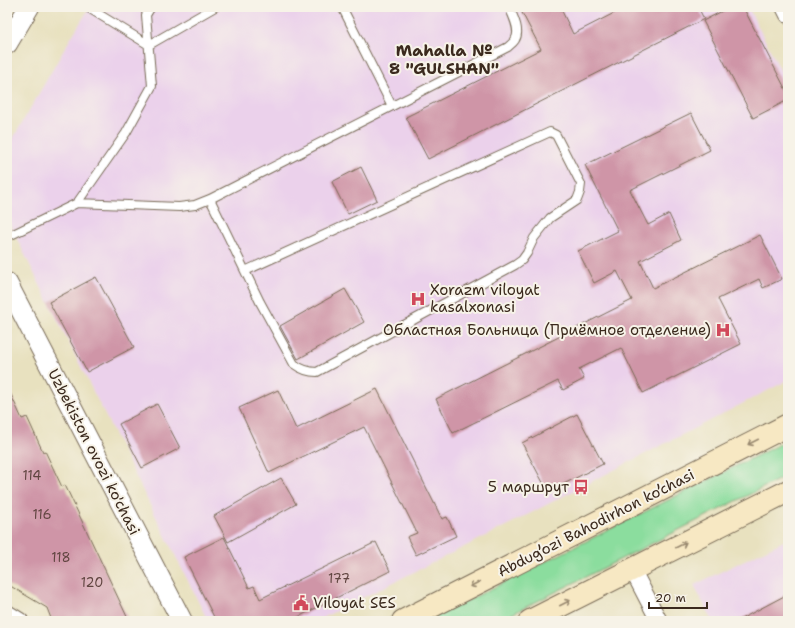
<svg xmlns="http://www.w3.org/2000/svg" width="795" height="628" font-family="'Shantell Sans',sans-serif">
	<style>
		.built { fill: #ebd1eb }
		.green { fill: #8bdd9e; stroke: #63845e }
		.building { fill: #cf95a7 }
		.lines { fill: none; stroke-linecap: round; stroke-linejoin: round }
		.service-casing { stroke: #786a56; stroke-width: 10 }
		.minor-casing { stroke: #786a56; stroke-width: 18 }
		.tertiary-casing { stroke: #786a56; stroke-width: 22 }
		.secondary-casing { stroke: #786a56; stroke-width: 24 }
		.service { stroke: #fff; stroke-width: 8 }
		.minor { stroke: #fff; stroke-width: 16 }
		.tertiary { stroke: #fff; stroke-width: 20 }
		.secondary { stroke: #f7e8c3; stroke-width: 22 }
		.oneway { stroke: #998970 }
		.labels { text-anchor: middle; stroke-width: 4; stroke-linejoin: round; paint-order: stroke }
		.number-label { font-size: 13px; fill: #604540 }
		.poi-label { font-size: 15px; fill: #3b2a1e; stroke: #f7f3e8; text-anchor: start }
		.street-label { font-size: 15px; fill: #3b2a1e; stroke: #f7f3e8 }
		.neighbourhood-label { font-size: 16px; font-weight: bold; fill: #3b2a1e; stroke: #f7f3e8 }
	</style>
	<rect width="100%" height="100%" fill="#f7f3e8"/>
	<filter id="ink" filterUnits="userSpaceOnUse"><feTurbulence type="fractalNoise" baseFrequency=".025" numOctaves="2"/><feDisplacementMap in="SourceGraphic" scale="8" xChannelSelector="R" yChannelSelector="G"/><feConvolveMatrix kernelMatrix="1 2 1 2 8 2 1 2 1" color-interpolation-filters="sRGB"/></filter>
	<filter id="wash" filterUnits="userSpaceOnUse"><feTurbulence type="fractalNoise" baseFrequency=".012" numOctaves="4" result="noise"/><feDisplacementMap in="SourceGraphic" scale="16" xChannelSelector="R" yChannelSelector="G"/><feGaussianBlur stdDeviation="0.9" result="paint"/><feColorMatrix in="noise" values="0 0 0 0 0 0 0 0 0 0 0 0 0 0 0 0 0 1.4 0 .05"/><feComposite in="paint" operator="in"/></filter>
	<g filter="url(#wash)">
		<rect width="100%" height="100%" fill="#e8e1bf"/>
		<!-- built -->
		<path class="built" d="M90 7H748L788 85V380L494 532 316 621H208L7 219V149L69 41Z
			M788 539V621H712L694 585Z"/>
		<!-- green -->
		<path class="green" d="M788 440V475L498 621H427Z"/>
		<g id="blocks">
			<!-- building -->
			<path class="building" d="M519 7H560L573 34 626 7H698L704 19 428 159 406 117 541 49Z
				M730 7H743L788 94V100L753 118 703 21Z
				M691 113 710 150 630 190 648 225 669 214 681 240 640 261 653 288 760 235 782 279 763 288 759 279 718 299 741 344 643 393 621 348 579 369 584 379 563 390 558 381 453 433 436 399 632 300 617 271 594 283 578 251 618 231 585 165Z
				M361 167 377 200 348 214 332 182Z
				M96 277 134 347 87 372 49 302Z
				M345 289 364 322 298 359 280 326Z
				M7 386 22 419 27 417 43 452 45 451 62 487 65 485 129 621H52L47 608 7 584Z
				M377 389 442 519 447 517 456 536 416 555 407 537 417 533 364 427 269 473 239 408 278 390 296 429Z
				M157 404 180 448 142 468 119 424Z
				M577 414 603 464 548 492 522 443Z
				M281 478 296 504 228 542 214 516Z
				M224 537 249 588 254 586 260 599 376 542 390 571 290 621H216L184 557Z
				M788 594V621H737Z"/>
		</g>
	</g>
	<g filter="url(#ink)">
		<use href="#blocks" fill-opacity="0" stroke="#786a56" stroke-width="1"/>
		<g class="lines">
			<!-- service casing -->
			<g class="service-casing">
				<path id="service" d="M87 7 149 45
					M342 7 392 106
					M149 45 215 7
					M210 199 260 302 294 364C302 370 308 372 317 372L515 265 522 260 527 253 534 238 550 218 577 200 580 192 581 184 556 135 550 132 245 271
					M77 203 126 133 152 86 146 15 151 7
					M7 237 77 203 179 207 195 205 210 199 508 47C510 45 513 43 515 40 521 31 513 16 509 7"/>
			</g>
			<!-- minor casing -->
			<g class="minor-casing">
				<path id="minor" d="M784 7 788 15
					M632 569 659 621
					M7 613 20 621"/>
			</g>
			<!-- tertiary casing -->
			<g class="tertiary-casing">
				<path id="tertiary" d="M7 44 29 7
					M7 283 182 621"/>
			</g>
			<!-- secondary casing -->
			<g class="secondary-casing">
				<path id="secondary" d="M403 621 788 425
					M530 621 788 491"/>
			</g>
			<!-- service -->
			<use href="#service" class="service"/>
			<!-- minor -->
			<use href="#minor" class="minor"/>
			<!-- tertiary -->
			<use href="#tertiary" class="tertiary"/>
			<!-- secondary -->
			<use href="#secondary" class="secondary"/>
		</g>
		<!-- one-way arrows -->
		<defs><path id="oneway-shaft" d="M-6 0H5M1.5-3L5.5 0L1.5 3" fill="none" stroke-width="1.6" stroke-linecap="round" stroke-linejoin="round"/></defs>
		<g class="oneway">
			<use href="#oneway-shaft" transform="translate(753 442) rotate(153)"/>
			<use href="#oneway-shaft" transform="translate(681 545) rotate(-27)"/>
			<use href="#oneway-shaft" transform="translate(475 584) rotate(153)"/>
			<use href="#oneway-shaft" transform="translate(565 603) rotate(-27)"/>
		</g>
	</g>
	<!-- icons -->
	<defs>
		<g id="hospital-bare" transform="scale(1.2)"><path d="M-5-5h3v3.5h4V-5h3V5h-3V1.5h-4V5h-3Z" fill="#d1495b" stroke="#f7f3e8" stroke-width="2.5" paint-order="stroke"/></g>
		<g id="bus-bare" transform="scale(1.2)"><path d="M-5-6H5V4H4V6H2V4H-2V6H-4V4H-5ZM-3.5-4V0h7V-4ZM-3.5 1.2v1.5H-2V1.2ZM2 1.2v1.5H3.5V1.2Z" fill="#d1495b" stroke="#f7f3e8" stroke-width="2.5" paint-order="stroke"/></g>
		<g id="civic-bare" transform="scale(1.2)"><path d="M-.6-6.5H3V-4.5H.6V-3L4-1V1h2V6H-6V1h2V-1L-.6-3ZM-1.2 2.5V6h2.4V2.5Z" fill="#d1495b" stroke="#f7f3e8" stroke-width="2.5" paint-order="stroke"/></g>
	</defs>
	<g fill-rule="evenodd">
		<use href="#hospital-bare" x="418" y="299"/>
		<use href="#hospital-bare" x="723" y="330"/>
		<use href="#bus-bare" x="581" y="487"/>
		<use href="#civic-bare" x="301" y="603"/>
	</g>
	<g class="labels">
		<!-- number labels -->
		<g class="number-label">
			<text x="32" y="480">114</text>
			<text x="42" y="519">116</text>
			<text x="61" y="562">118</text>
			<text x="339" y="583">177</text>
			<text x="92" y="587">120</text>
		</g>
		<!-- poi labels -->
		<g class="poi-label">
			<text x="430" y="295">Xorazm viloyat<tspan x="430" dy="17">kasalxonasi</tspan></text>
			<text x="711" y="335" text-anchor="end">Областная Больница (Приёмное отделение)</text>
			<text x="569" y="492" text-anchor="end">5 маршрут</text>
			<text x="313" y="608">Viloyat SES</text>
		</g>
		<!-- street labels -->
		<g class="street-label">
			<text transform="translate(94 452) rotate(63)" y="5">Uzbekiston ovozi ko'chasi</text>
			<text transform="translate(596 523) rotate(-27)" y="5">Abdug’ozi Bahodirhon ko’chasi</text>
		</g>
		<!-- neighbourhood labels -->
		<g class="neighbourhood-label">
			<text x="444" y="56">Mahalla №<tspan x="444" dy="18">8 "GULSHAN"</tspan></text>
		</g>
	</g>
	<!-- margin -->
	<rect width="795" height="628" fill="none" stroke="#f7f3e8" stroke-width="24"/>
	<!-- scale -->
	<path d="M649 602v6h58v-6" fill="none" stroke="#3b2a1e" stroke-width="2"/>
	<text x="655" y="602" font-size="12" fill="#3b2a1e" stroke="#f7f3e8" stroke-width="3" paint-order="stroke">20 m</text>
</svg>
